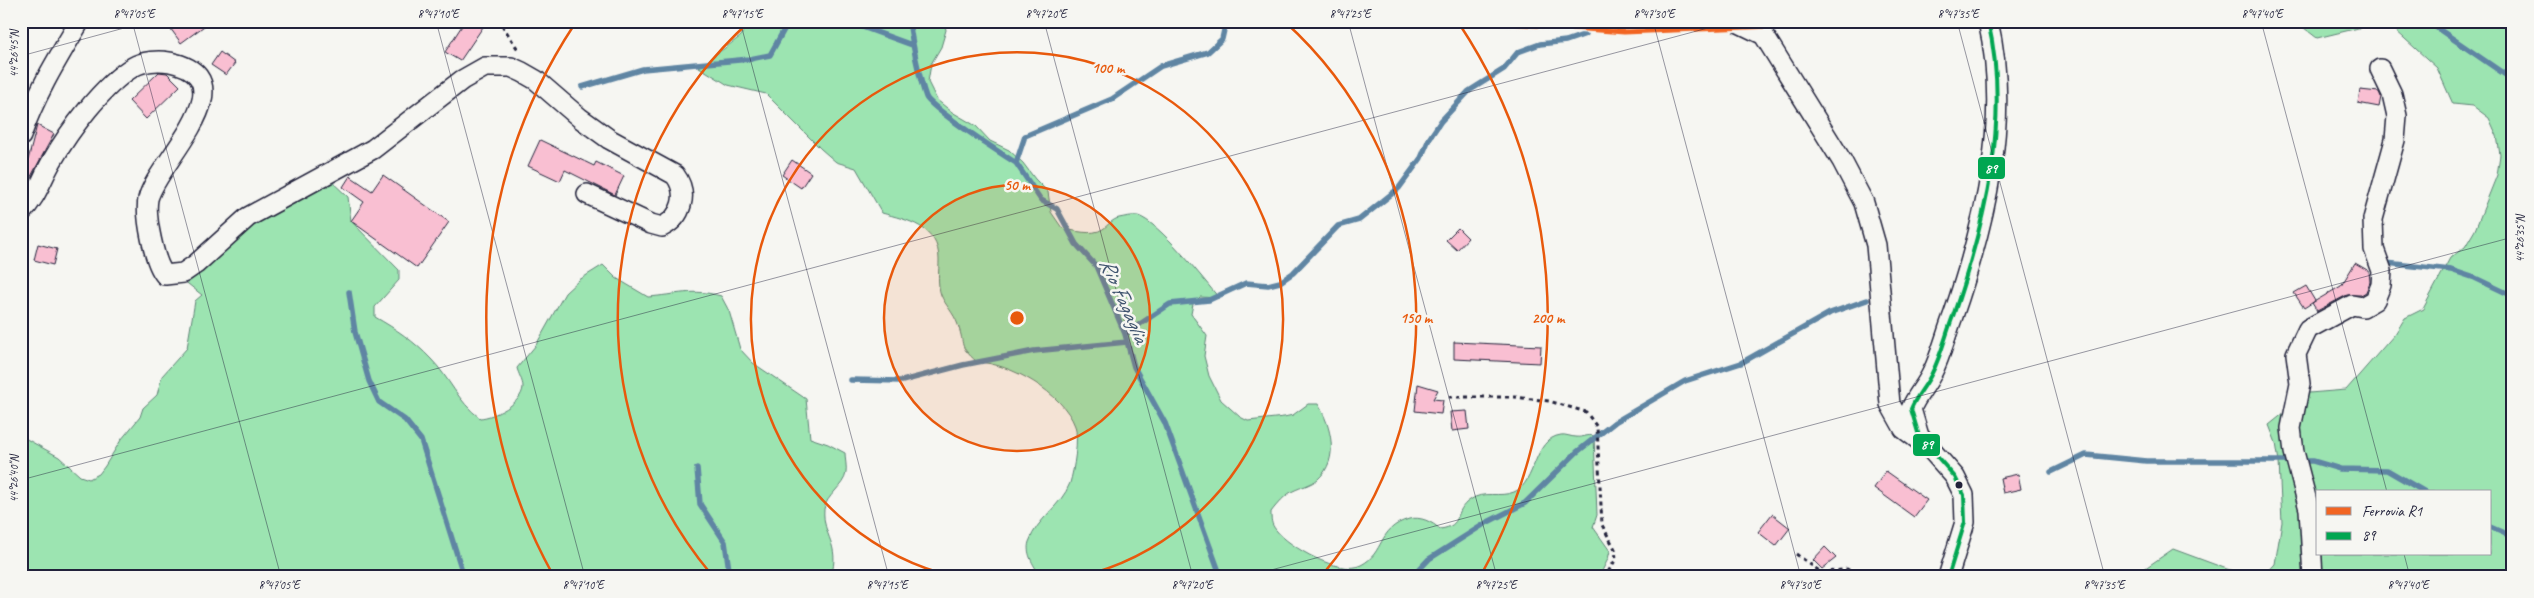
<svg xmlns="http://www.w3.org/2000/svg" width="2534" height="598" font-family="Caveat,sans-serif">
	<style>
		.green { fill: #9ce4b1; stroke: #5f8376; fill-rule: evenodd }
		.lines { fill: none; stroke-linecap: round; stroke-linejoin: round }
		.stream { stroke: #5f85a3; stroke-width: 5.5 }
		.building { fill: #f9bfd2; stroke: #22223b }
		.street-casing { stroke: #22223b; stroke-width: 22 }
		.path { stroke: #22223b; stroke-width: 3; stroke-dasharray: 4 4; stroke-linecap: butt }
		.street { stroke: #f6f6f2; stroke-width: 19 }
		.bus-1-casing { stroke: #f6f6f2; stroke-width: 8 }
		.bus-1 { stroke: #00a651; stroke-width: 4 }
		.rail-1-casing { stroke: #f6f6f2; stroke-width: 9 }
		.rail-1 { stroke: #f26522; stroke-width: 5 }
		.ticks { fill: none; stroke: #22223b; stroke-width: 1; stroke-opacity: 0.45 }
		.ring { fill: none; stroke: #e8590c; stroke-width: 2.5 }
		.bus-dot { fill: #22223b; stroke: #f6f6f2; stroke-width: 2 }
		.labels { text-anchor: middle; stroke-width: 5; stroke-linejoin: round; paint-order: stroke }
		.water-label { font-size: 22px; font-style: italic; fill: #40546f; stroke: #f6f6f2 }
		.centre { fill: #e8590c; stroke: #f6f6f2; stroke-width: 2.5 }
		.ring-label { font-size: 15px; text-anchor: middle; font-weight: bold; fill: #e8590c; stroke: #f6f6f2; stroke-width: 5; stroke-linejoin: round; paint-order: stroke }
		.line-badge { stroke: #f6f6f2; stroke-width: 2 }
		.badge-label { font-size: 14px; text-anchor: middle; font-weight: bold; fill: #fff }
		.neatline { fill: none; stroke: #22223b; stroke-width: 2 }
		.ticks-label { font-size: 12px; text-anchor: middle; fill: #22223b }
	</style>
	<rect width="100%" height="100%" fill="#f6f6f2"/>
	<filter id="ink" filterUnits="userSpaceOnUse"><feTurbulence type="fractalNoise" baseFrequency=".02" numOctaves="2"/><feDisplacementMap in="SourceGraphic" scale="10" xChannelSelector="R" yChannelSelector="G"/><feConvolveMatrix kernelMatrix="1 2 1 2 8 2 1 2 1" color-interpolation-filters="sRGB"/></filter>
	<g filter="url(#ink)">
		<!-- green -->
		<path class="green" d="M748 21H944L946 30 941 47 931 64 928 82 937 100 952 112 976 126 990 141 1009 150 1023 163 1035 179 1048 192 1051 212 1062 228C1074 231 1092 236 1103 229 1108 225 1113 219 1119 218 1124 217 1133 215 1138 216 1159 222 1204 280 1219 298L1200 297 1193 304 1191 314 1207 336 1204 356 1209 376 1221 400 1240 417 1248 421 1284 417 1293 415 1308 404H1318C1331 426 1340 459 1318 479 1311 485 1301 487 1293 491 1285 495 1277 504 1271 512 1271 519 1271 524 1276 530 1289 547 1340 576 1361 565 1385 553 1377 528 1409 519 1421 516 1432 522 1440 529 1464 526 1453 511 1470 500 1483 490 1500 498 1514 492 1537 483 1532 439 1561 435 1565 434 1571 437 1576 437 1583 438 1587 434 1594 436L1597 515 1593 527 1610 551 1608 559 1599 577H1041C1035 567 1025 554 1029 542 1037 518 1061 507 1070 483 1074 470 1079 438 1075 426 1063 393 1010 363 977 362 957 344 966 347 958 325 954 313 945 305 941 295 937 284 939 271 939 260 939 226 907 220 882 213L856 168 836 162 821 149 766 94 728 85 699 67 741 36Z
			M2295 21H2513V577H2263L2275 564 2282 522 2279 462 2276 443 2269 425 2309 393 2346 390 2395 334 2405 318 2423 309 2450 258 2465 247 2475 230 2497 175 2500 155 2497 136 2489 118 2473 106 2453 104 2437 68 2394 29 2375 24 2317 38ZM2318 492H2490V554H2318Z
			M329 179 348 197 351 221 399 270V280L375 307V317C396 329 414 341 431 359 449 377 458 402 480 418 494 417 522 404 523 387 523 381 518 373 517 368L536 345 565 293 579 280 603 265 616 278 648 297C676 295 693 288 721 296L729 311 740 349 753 363 806 399 810 438 828 444 845 453C845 459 847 467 846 473 844 486 826 496 824 509 822 537 841 543 831 577H21V436L59 457 80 476 89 479 99 474 105 466 121 440 140 417 143 408 157 395 162 376 187 348 195 301 202 295 183 280 246 225Z
			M2173 549 2227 569 2257 577H2139L2144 569Z"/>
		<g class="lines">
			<!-- stream -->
			<path class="stream" d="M846 21 912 45
				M909 21C912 41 919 78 926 97 931 108 1002 154 1016 163
				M2427 21 2513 80
				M582 87 643 69 750 59 770 55 786 26 804 21
				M2386 263 2451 270 2475 278 2513 296
				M349 292 355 332 369 381 379 402 405 420 421 440 464 577
				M1125 334 1170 304 1209 300 1246 283 1268 285 1280 282 1293 273 1338 226 1359 220 1399 188 1421 158 1429 139 1441 121 1469 91 1504 69 1518 52 1540 44 1566 41 1586 34
				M851 380 902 381 963 365 1034 351 1127 342
				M697 468 700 504 725 542 730 577
				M2051 472 2086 455 2146 461H2313L2340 469 2387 470 2425 492
				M2490 527 2513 537
				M1221 577 1165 423 1134 367 1125 334 1096 266 1076 244 1057 209 1041 200 1016 163 1025 136 1112 99 1161 66 1208 52 1222 39 1226 21
				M1412 577 1429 559 1486 523 1525 503 1577 452 1615 422 1685 381 1741 363 1830 313 1867 300"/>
		</g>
		<!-- building -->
		<path class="building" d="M165 21H211L181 43Z
			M465 21H487L460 61 445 52Z
			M220 52 235 63 226 75 211 65Z
			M159 72 167 73 180 86 146 119 129 101Z
			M2360 90 2379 92 2381 97 2379 107 2358 103Z
			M37 125 54 134 21 195V162L27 164Z
			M540 140 594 166 596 162 624 176 615 195 565 170 560 181 528 166Z
			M792 160 811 173 801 188 782 175Z
			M383 175 449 222 417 268 351 221 364 202 343 187 350 176 372 191Z
			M1458 228 1468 238 1457 250 1446 240Z
			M38 244 57 249 53 265 34 260Z
			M2355 263 2369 271 2370 282 2366 292 2361 295H2347L2317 311 2312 303 2341 286Z
			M2306 286 2315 301 2304 308 2294 293Z
			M1454 342 1541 346 1540 363 1454 359Z
			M1418 384 1438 390 1433 399 1443 400 1441 414 1415 411Z
			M1467 411 1469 429 1452 431 1450 412Z
			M1886 471 1927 500 1914 517 1874 488Z
			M2018 474 2021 489 2003 493 2000 478Z
			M1772 514 1790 528 1776 546 1758 532Z
			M1825 547 1836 558 1822 569 1813 560Z"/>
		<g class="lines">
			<!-- street casing -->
			<g class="street-casing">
				<path id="street" d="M1735 21 1764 35
					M1755 21 1842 161 1864 203 1876 245 1890 404 1904 429 1920 441
					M21 136C35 95 58 58 80 21
					M21 213C37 197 41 180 52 161 69 131 103 85 133 67 143 61 158 60 170 62 252 79 156 163 148 199 145 216 154 263 165 275L183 273 196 264 248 217 373 149 462 80 485 67H511L522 72 536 80 580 118 609 139 675 175C689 194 682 217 662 227L651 224 587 194
					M1948 577 1965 522 1964 495 1955 477 1919 436 1911 409C1916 396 1926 386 1932 373 1941 356 1946 334 1953 316 1985 223 2011 119 1988 21
					M2313 577 2309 509 2294 452 2291 428 2300 384 2296 354 2308 329 2352 305 2363 307 2375 300 2381 285 2382 271 2374 249 2373 219 2395 140 2397 116 2392 94 2380 69"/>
			</g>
			<!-- path -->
			<path class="path" d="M502 25 519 51
				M1449 397H1515L1549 401 1586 412 1597 427 1602 525 1615 549 1616 559 1605 577
				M1796 554 1822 573 1847 569 1861 577"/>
			<!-- street -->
			<use href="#street" class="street"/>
			<!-- bus-1 casing -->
			<g class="bus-1-casing">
				<path id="bus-1" d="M1948 577 1965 522 1964 495 1955 477 1919 436 1911 409C1916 396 1926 386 1932 373 1941 356 1946 334 1953 316 1985 223 2011 119 1988 21"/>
			</g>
			<!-- bus-1 -->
			<use href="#bus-1" class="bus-1"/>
			<!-- rail-1 casing -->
			<g class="rail-1-casing">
				<path id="rail-1" d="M1483 21 1624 32 1799 25 1832 21"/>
			</g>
			<!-- rail-1 -->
			<use href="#rail-1" class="rail-1"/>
		</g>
	</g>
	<!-- ticks -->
	<path class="ticks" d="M132 21 281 577M436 21 585 577M740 21 889 577M1044 21 1193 577M1348 21 1497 577M1653 21 1801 577M1957 21 2105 577M2261 21 2387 492M21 56 150 21M21 480 1734 21M2404 554 2410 577M1245 577 2513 237"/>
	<!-- distance rings -->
	<circle cx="1017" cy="318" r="133" fill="#e8590c" fill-opacity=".12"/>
	<g class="ring">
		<circle cx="1017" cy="318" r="133"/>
		<path d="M955 577A266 266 0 1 1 1079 577"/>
		<path d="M711 574A399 399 0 0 1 750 21M1284 21A399 399 0 0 1 1323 574"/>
		<path d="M553 575A531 531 0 0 1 574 25M1460 25A531 531 0 0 1 1481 575"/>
	</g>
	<!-- markers -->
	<circle class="bus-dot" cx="1959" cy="485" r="4.5"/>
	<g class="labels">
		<!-- water labels -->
		<g class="water-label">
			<text transform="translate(1125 300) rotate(66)" y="8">Rio Fagaglia</text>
		</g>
	</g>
	<circle cx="1017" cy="318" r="8" class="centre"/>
	<g class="ring-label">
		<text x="1108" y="73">100 m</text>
		<text x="1017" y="190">50 m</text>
		<text x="1416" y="323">150 m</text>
		<text x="1548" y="323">200 m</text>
	</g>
	<g class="line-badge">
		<rect x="1977" y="156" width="29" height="24" rx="5" fill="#00a651"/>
		<rect x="1912" y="433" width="29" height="24" rx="5" fill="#00a651"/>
	</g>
	<g class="badge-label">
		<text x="1991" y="173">89</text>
		<text x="1927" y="449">89</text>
	</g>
	<!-- margin -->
	<rect width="2534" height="598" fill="none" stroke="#f6f6f2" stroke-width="55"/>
	<!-- legend -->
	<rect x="2316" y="490" width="175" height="65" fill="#f6f6f2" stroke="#a1a1a9"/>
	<rect x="2326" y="507" width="25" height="8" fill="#f26522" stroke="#a1a1a9"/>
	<text x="2362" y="516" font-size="15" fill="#22223b">Ferrovia R1</text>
	<rect x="2326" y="532" width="25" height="8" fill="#00a651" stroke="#a1a1a9"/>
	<text x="2362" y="540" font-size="15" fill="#22223b">89</text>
	<rect x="28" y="28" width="2478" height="542" class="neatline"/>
	<g class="ticks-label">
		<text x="134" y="18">8°47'05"E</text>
		<text x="438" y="18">8°47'10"E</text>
		<text x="742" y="18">8°47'15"E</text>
		<text x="1046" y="18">8°47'20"E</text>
		<text x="1350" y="18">8°47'25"E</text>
		<text x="1654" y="18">8°47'30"E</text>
		<text x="1958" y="18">8°47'35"E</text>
		<text x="2262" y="18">8°47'40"E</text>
		<text transform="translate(14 54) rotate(-90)" y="4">44°26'45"N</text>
		<text transform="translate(2520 239) rotate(-90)" y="4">44°26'35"N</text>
		<text transform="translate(14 479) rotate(-90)" y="4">44°26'40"N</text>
		<text x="279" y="589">8°47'05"E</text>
		<text x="583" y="589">8°47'10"E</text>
		<text x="887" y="589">8°47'15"E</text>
		<text x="1192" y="589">8°47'20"E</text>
		<text x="1496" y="589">8°47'25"E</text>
		<text x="1800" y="589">8°47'30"E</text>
		<text x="2104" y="589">8°47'35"E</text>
		<text x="2408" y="589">8°47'40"E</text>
	</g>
</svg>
